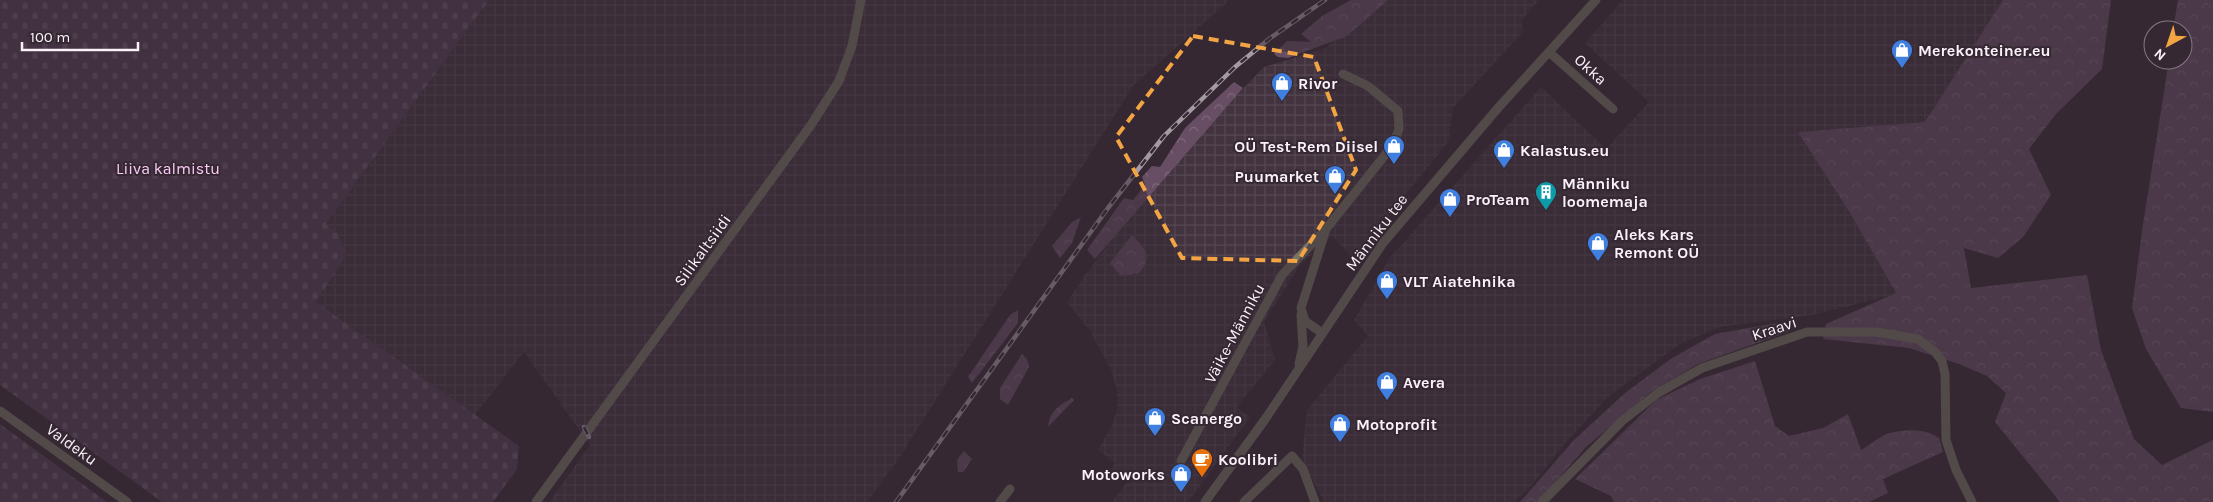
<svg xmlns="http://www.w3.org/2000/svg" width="2213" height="502" font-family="Karla,sans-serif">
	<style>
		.industrial { fill: url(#industrial-grid) }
		.forest { fill: url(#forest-crowns) }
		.cemetery { fill: url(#cemetery-stones) }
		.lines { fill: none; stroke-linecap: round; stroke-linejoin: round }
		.minor { stroke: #777365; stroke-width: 9 }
		.rail-casing { stroke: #a49aa3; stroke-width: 4.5 }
		.rail { stroke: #352833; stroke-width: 2.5; stroke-dasharray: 8; stroke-linecap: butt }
		.marked { fill: none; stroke: #f3a443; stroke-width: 4; stroke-dasharray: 10 6; stroke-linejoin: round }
		.labels { text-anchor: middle; stroke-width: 4; stroke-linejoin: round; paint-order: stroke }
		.poi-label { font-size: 16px; font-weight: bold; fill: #faf1f9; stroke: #352833; text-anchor: start }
		.street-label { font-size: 16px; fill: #faf1f9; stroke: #352833 }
		.park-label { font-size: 16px; fill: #fbcbf6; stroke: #352833 }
	</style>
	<defs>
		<pattern id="industrial-grid" width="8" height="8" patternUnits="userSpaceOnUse" patternTransform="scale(1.25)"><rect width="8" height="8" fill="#42333f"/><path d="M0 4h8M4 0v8" fill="none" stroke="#554752"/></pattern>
		<pattern id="forest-crowns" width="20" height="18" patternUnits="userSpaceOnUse" patternTransform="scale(1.25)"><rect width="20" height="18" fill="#674e64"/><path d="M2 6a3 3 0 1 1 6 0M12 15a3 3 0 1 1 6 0" fill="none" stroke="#7e687b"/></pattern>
		<pattern id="cemetery-stones" width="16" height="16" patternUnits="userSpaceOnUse" patternTransform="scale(1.25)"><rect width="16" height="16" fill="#533c51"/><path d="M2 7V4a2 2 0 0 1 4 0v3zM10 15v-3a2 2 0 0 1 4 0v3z" fill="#6d596b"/></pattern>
	</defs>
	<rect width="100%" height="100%" fill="#352833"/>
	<!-- industrial -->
	<path class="industrial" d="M489 0H1230L1133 86 898 460 867 502H549L590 445 524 352 475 415 316 302 346 256 326 224Z
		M1375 0H1539L1521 21 1524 31 1453 108 1449 141 1354 259 1332 236 1300 265 1264 322 1275 360 1237 407 1250 417 1188 502H1112L1127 482 1111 469 1115 463 1098 450 1112 425 1118 407 1116 387 1111 370 1090 331 1067 302 1085 275 1166 168 1264 67 1326 48Z
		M1623 0H2003L1925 122 1799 132 1850 213 1896 294 1813 315 1720 327 1680 344 1609 396 1567 441 1532 485 1514 502H1324L1302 459 1307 410 1368 336 1354 320 1389 259 1541 87 1606 149 1649 102 1585 43Z"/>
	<!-- forest -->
	<path class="forest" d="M1351 0H1388L1347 36 1288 58 1278 57 1274 54 1287 41 1311 42 1301 34 1322 16Z
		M2003 0H2111L2102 69 2056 114 2029 149 2051 195 2023 237 1998 258 1964 248 1971 288 2087 275 2101 350 2134 439 2162 465 2213 440V502H2060L1995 422 2006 393 1987 376 1959 364 1909 348 1823 339 1826 324 1896 293 1850 213 1798 132 1925 122Z
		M2178 0H2213V412L2181 408 2146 349 2132 308 2142 231 2169 60H2183V30H2173Z
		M1234 82 1243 88 1095 259 1087 250 1124 198 1133 200 1145 185 1142 177 1152 166 1160 167 1185 128Z
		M1081 217 1072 243 1060 258 1052 246 1072 222Z
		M1132 235C1145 248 1154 258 1138 274L1135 273 1121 276 1110 263Z
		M1018 310V323L972 383 968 377 1010 315Z
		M1777 323H1789L1788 332 1698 364 1651 392 1586 447 1538 502H1520L1574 440 1625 393 1672 358 1715 334Z
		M1022 354 1027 359 1029 367 1008 405 1000 399V388Z
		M1755 361 1775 426 1789 436 1823 428 1848 414 1861 450C1870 445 1880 436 1889 433 1906 429 1925 428 1939 438L1943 452 1883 479 1888 493 1869 502H1614L1611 496 1575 479 1656 400 1700 379Z
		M1072 398 1074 400 1048 427C1050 411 1058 406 1072 398Z
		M964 451 972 459 963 472H958L957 460Z"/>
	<!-- cemetery -->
	<path class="cemetery" d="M0 0H489L326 224 338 233 346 256 316 302 519 446 517 469 493 502H162L0 385Z
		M0 424 107 502H0Z"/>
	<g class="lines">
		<!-- minor -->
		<path class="minor" d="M1549 52 1613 109
			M1322 333 1305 321 1301 308 1326 229 1393 145 1399 129 1398 111 1368 86 1343 74
			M1299 364 1303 346 1301 315
			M0 411 127 502
			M1181 461 1282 275 1326 229
			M536 502 811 125 839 81 852 46 861 0
			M1000 502 1010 489
			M1205 502 1266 418 1383 243 1498 108 1596 0
			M1244 502 1292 456 1303 469 1315 502
			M1542 502 1622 421 1658 393 1702 368 1807 332H1876L1918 339 1935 352 1942 361 1945 374 1946 440 1956 470 1972 502"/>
		<!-- rail casing -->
		<g class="rail-casing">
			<path id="rail" d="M584 427 589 437
				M896 502 1108 208 1164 136 1235 67 1269 39 1325 0"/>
		</g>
		<!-- rail -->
		<use href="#rail" class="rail"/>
	</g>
	<!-- marked area -->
	<path d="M0 0H2213V502H0ZM1193 36 1314 57 1356 170 1298 261 1182 258 1116 137Z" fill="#352833" fill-opacity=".55" fill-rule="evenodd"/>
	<path class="marked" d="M1193 36 1314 57 1356 170 1298 261 1182 258 1116 137Z"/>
	<!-- icons -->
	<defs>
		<g id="shop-pin" transform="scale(1.125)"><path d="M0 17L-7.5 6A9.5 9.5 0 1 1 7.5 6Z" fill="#3f7fe0" stroke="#352833"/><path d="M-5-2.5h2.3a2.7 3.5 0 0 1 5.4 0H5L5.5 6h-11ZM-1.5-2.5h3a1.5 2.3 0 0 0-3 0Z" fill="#fff"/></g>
		<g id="building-pin" transform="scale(1.125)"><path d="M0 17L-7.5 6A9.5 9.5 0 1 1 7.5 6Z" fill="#0f9aa8" stroke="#352833"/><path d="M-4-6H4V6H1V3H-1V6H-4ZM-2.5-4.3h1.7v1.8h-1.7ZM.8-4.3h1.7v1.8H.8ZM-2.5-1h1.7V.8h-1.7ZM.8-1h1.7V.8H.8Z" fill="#fff"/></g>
		<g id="cafe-pin" transform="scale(1.125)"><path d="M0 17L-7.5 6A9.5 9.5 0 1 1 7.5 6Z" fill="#e8710a" stroke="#352833"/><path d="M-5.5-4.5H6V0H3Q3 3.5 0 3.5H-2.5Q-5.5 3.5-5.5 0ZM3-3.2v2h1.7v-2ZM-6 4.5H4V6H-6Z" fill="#fff"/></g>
	</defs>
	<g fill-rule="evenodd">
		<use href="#shop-pin" x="1902" y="50"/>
		<use href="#shop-pin" x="1282" y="83"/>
		<use href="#shop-pin" x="1394" y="146"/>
		<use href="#shop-pin" x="1504" y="150"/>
		<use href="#shop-pin" x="1335" y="176"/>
		<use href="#building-pin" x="1546" y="192"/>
		<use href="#shop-pin" x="1450" y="199"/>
		<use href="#shop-pin" x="1598" y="243"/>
		<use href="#shop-pin" x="1387" y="281"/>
		<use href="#shop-pin" x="1387" y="382"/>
		<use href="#shop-pin" x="1155" y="418"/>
		<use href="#shop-pin" x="1340" y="424"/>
		<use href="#cafe-pin" x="1202" y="459"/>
		<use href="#shop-pin" x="1181" y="474"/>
	</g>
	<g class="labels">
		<!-- poi labels -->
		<g class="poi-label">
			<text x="1918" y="56">Merekonteiner.eu</text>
			<text x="1298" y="89">Rivor</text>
			<text x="1378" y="152" text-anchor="end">OÜ Test-Rem Diisel</text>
			<text x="1520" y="156">Kalastus.eu</text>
			<text x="1319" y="182" text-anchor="end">Puumarket</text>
			<text x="1562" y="189">Männiku<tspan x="1562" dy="18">loomemaja</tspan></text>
			<text x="1466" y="205">ProTeam</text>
			<text x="1614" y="240">Aleks Kars<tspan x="1614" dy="18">Remont OÜ</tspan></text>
			<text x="1403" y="287">VLT Aiatehnika</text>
			<text x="1403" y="388">Avera</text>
			<text x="1171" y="424">Scanergo</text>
			<text x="1356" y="430">Motoprofit</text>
			<text x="1218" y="465">Koolibri</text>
			<text x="1165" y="480" text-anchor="end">Motoworks</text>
		</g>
		<!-- street labels -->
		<g class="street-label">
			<text transform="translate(1591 69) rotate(42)" y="6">Okka</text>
			<text transform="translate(1376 232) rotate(-53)" y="6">Männiku tee</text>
			<text transform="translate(702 250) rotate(-54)" y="6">Silikaltsiidi</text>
			<text transform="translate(1774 328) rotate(-18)" y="6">Kraavi</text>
			<text transform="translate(1234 333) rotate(-62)" y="6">Väike-Männiku</text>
			<text transform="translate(72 444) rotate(36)" y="6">Valdeku</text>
		</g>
		<!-- park labels -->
		<g class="park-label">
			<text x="168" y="174">Liiva kalmistu</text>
		</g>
	</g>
	<!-- north arrow -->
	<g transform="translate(2168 45) rotate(220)"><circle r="24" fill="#352833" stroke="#847882"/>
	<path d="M0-4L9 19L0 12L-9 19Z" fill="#f3a443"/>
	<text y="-8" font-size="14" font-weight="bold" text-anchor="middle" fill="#faf1f9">N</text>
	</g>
	<!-- scale -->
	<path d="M22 42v8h116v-8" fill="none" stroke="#faf1f9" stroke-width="2.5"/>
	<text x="30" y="42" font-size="15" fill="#faf1f9" stroke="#352833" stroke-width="4" paint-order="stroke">100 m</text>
</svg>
